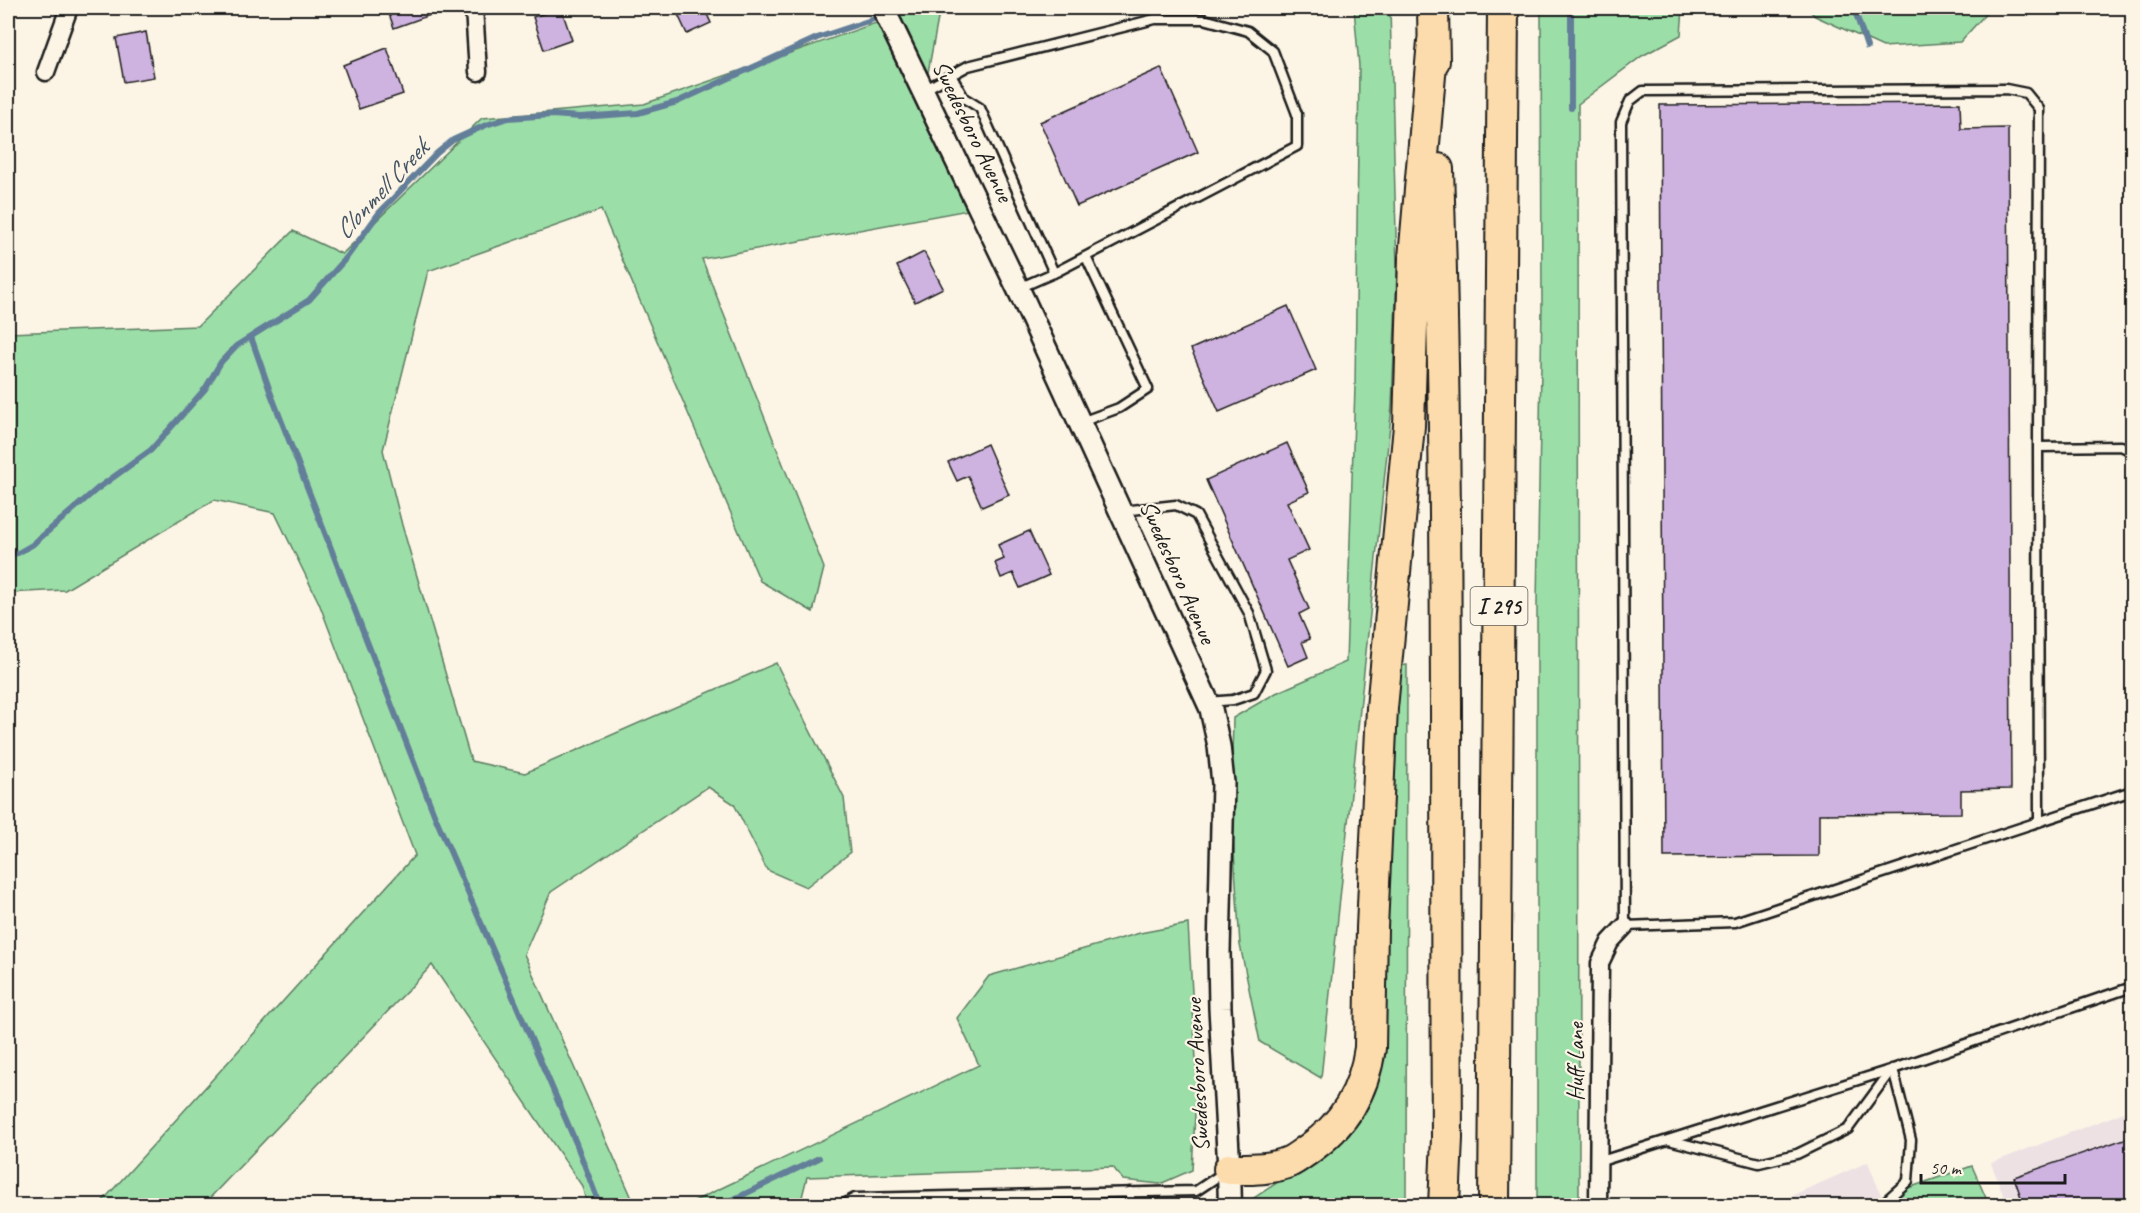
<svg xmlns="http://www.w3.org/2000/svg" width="2140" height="1213" font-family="Caveat,sans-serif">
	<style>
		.built { fill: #eee1e4 }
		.green { fill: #9cdea8; stroke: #5c7d62; stroke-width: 1.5 }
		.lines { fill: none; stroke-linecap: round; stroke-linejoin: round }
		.stream { stroke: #637e99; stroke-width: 6 }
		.building { fill: #ceb2e0; stroke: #1c1c1c; stroke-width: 1.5 }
		.service-casing { stroke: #1c1c1c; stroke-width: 13 }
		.minor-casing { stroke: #1c1c1c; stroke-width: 21 }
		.tertiary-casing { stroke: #1c1c1c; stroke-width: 26 }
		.secondary-casing { stroke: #1c1c1c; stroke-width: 27 }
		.motorway-casing { stroke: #1c1c1c; stroke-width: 34 }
		.service { stroke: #fcf5e5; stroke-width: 8 }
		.minor { stroke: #fcf5e5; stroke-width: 16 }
		.tertiary { stroke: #fcf5e5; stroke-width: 21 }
		.secondary { stroke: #fcf5e5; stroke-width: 22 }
		.motorway { stroke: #fcdcac; stroke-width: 30 }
		.labels { text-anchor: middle; stroke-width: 4.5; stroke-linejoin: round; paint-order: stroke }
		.shield { fill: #fcf5e5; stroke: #5f5d58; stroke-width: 1.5 }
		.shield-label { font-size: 22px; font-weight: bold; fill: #1c1c1c }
		.street-label { font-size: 24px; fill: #1c1c1c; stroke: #fcf5e5 }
		.water-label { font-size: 26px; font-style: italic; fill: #465565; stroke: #fcf5e5 }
	</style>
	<rect width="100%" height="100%" fill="#fcf5e5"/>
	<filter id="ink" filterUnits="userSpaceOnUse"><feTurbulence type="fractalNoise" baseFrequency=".0167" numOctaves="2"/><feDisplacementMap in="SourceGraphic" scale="12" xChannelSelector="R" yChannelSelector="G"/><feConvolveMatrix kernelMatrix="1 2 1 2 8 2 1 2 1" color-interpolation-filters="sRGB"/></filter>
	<g filter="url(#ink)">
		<!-- built -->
		<path class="built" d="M2132 1109V1205H2007L1991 1163Z
			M1868 1162 1885 1205 1768 1206Z"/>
		<!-- green -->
		<path class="green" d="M888 8H940L921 110 968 210 702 259 824 568 813 612 760 581 601 210 428 271 383 450 402 525 471 761 525 773 776 663 844 798 850 853 806 887 767 870 734 804 708 787 551 892 524 954 635 1205H587L582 1186 432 965 203 1205H99L415 855 319 603 275 513 214 500 65 590 8 593V333L198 326 293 231 342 254 482 118 644 104 879 22Z
			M1354 8H1390L1397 270 1392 406 1321 1078 1260 1042 1240 945 1231 806 1233 718 1276 693 1346 662 1355 387 1359 66Z
			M1541 8H1683L1681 35 1642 56 1578 104 1579 1206 1537 1205V603L1542 306Z
			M1807 8H1991L1960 42 1883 47 1815 16Z
			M1407 665 1406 1205 1245 1206V1204L1314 1158 1369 1099 1392 666Z
			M1188 924 1197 1077 1192 1170 1160 1184 1123 1180 1113 1167 807 1177 800 1205H686L979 1065 957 1018 989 976 1140 933Z
			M1972 1166 1989 1205H1885L1882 1197Z"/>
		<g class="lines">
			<!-- stream -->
			<path class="stream" d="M1854 8 1867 47
				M1571 108V8
				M251 337 271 394 434 814 576 1143 600 1206
				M8 554 18 553 32 545 97 489 151 450 205 389 221 362 236 346 309 300 347 257 379 213 437 153 453 140 486 125 508 118 552 115 580 117 638 113 677 102 817 38 874 19
				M720 1206 819 1158"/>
		</g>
		<!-- building -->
		<path class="building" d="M387 8H444V10L394 28Z
			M561 8 572 40 544 50 533 17Z
			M675 8H704L711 23 687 34Z
			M146 32 154 77 124 82 116 38Z
			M387 48 403 94 359 109 343 65Z
			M1161 68 1198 152 1077 206 1040 122Z
			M1960 103 1961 129 2008 128 2011 789 1961 790V813L1819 814V856L1664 857 1660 105Z
			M924 252 943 288 915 302 897 266Z
			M1288 306 1316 370 1219 412 1191 349Z
			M1287 443 1309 492 1287 502 1309 550 1287 560 1309 609 1299 614 1310 639 1302 642 1308 657 1288 666 1206 480Z
			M987 444 1009 495 982 507 968 476 957 481 948 462Z
			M1029 531 1049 575 1020 588 1013 573 1001 578 995 563 1004 559 998 545Z
			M2133 1136V1206H2024L2014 1177Z"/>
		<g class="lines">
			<!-- service casing -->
			<g class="service-casing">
				<path id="service" d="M951 75 964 98 980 108 1054 273
					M924 90 968 66 1155 19H1204L1248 31 1273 51 1297 114V146L1058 271 1019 288
					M1081 422 1119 408 1148 389 1086 257
					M2038 447 2039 822
					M2132 451 2121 446 2038 447 2039 109 2026 93 2006 89 1643 91 1630 101 1621 122 1625 926 1735 922 2132 791
					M1122 511 1176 505 1196 515 1249 613 1266 670 1254 693 1233 700 1208 702
					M1669 1140 1759 1163 1797 1154 1848 1129 1892 1069
					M1598 1162 1893 1069 2132 987
					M840 1206 855 1198 1196 1191 1226 1171
					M1130 1206V1192
					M1880 1206 1908 1181 1911 1140 1893 1069"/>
			</g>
			<!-- minor casing -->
			<g class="minor-casing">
				<path id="minor" d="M474 8 478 72
					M46 72 69 8
					M1598 1206 1600 963 1610 942 1625 926"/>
			</g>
			<!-- tertiary casing -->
			<g class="tertiary-casing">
				<path id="tertiary" d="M883 8 1024 301 1211 709 1219 746 1223 783 1219 952 1220 1008 1229 1169"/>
			</g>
			<!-- secondary casing -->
			<g class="secondary-casing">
				<path id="secondary" d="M1229 1169 1230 1206"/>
			</g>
			<!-- motorway casing -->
			<g class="motorway-casing">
				<path id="motorway" d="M1433 8 1434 61
					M1438 169C1449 492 1445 815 1447 1138L1444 1206
					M1229 1169C1248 1169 1271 1170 1289 1162 1296 1159 1303 1153 1309 1149 1344 1125 1364 1091 1370 1048L1372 928 1382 708 1409 426 1414 258 1433 41
					M1494 1206 1503 8"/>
			</g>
			<!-- service -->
			<use href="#service" class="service"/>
			<!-- minor -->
			<use href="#minor" class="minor"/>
			<!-- tertiary -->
			<use href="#tertiary" class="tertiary"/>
			<!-- secondary -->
			<use href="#secondary" class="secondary"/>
			<!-- motorway -->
			<use href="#motorway" class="motorway"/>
		</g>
	</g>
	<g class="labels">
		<!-- shield labels -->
		<rect class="shield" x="1470.5" y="587" width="57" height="38" rx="4.5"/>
		<g class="shield-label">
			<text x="1499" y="614">I 295</text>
		</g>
		<!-- street labels -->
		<g class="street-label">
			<text transform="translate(973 131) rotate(64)" y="8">Swedesboro Avenue</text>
			<text transform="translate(1178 572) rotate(66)" y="8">Swedesboro Avenue</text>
			<text transform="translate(1575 1062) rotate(-90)" y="8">Huff Lane</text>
			<text transform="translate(1197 1075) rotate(-93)" y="8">Swedesboro Avenue</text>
		</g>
		<!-- water labels -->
		<g class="water-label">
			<text transform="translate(381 189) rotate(-47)" y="9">Clonmell Creek</text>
		</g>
	</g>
	<!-- margin -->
	<rect width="2140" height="1213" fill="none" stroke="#fcf5e5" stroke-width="30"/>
	<rect x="15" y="15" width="2110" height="1183" fill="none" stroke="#1c1c1c" stroke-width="2" filter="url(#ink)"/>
	<!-- scale -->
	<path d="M1921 1174v9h144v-9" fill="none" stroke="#1c1c1c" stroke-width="3"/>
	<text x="1930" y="1174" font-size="18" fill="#1c1c1c" stroke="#fcf5e5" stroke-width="4.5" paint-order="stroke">50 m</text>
</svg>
